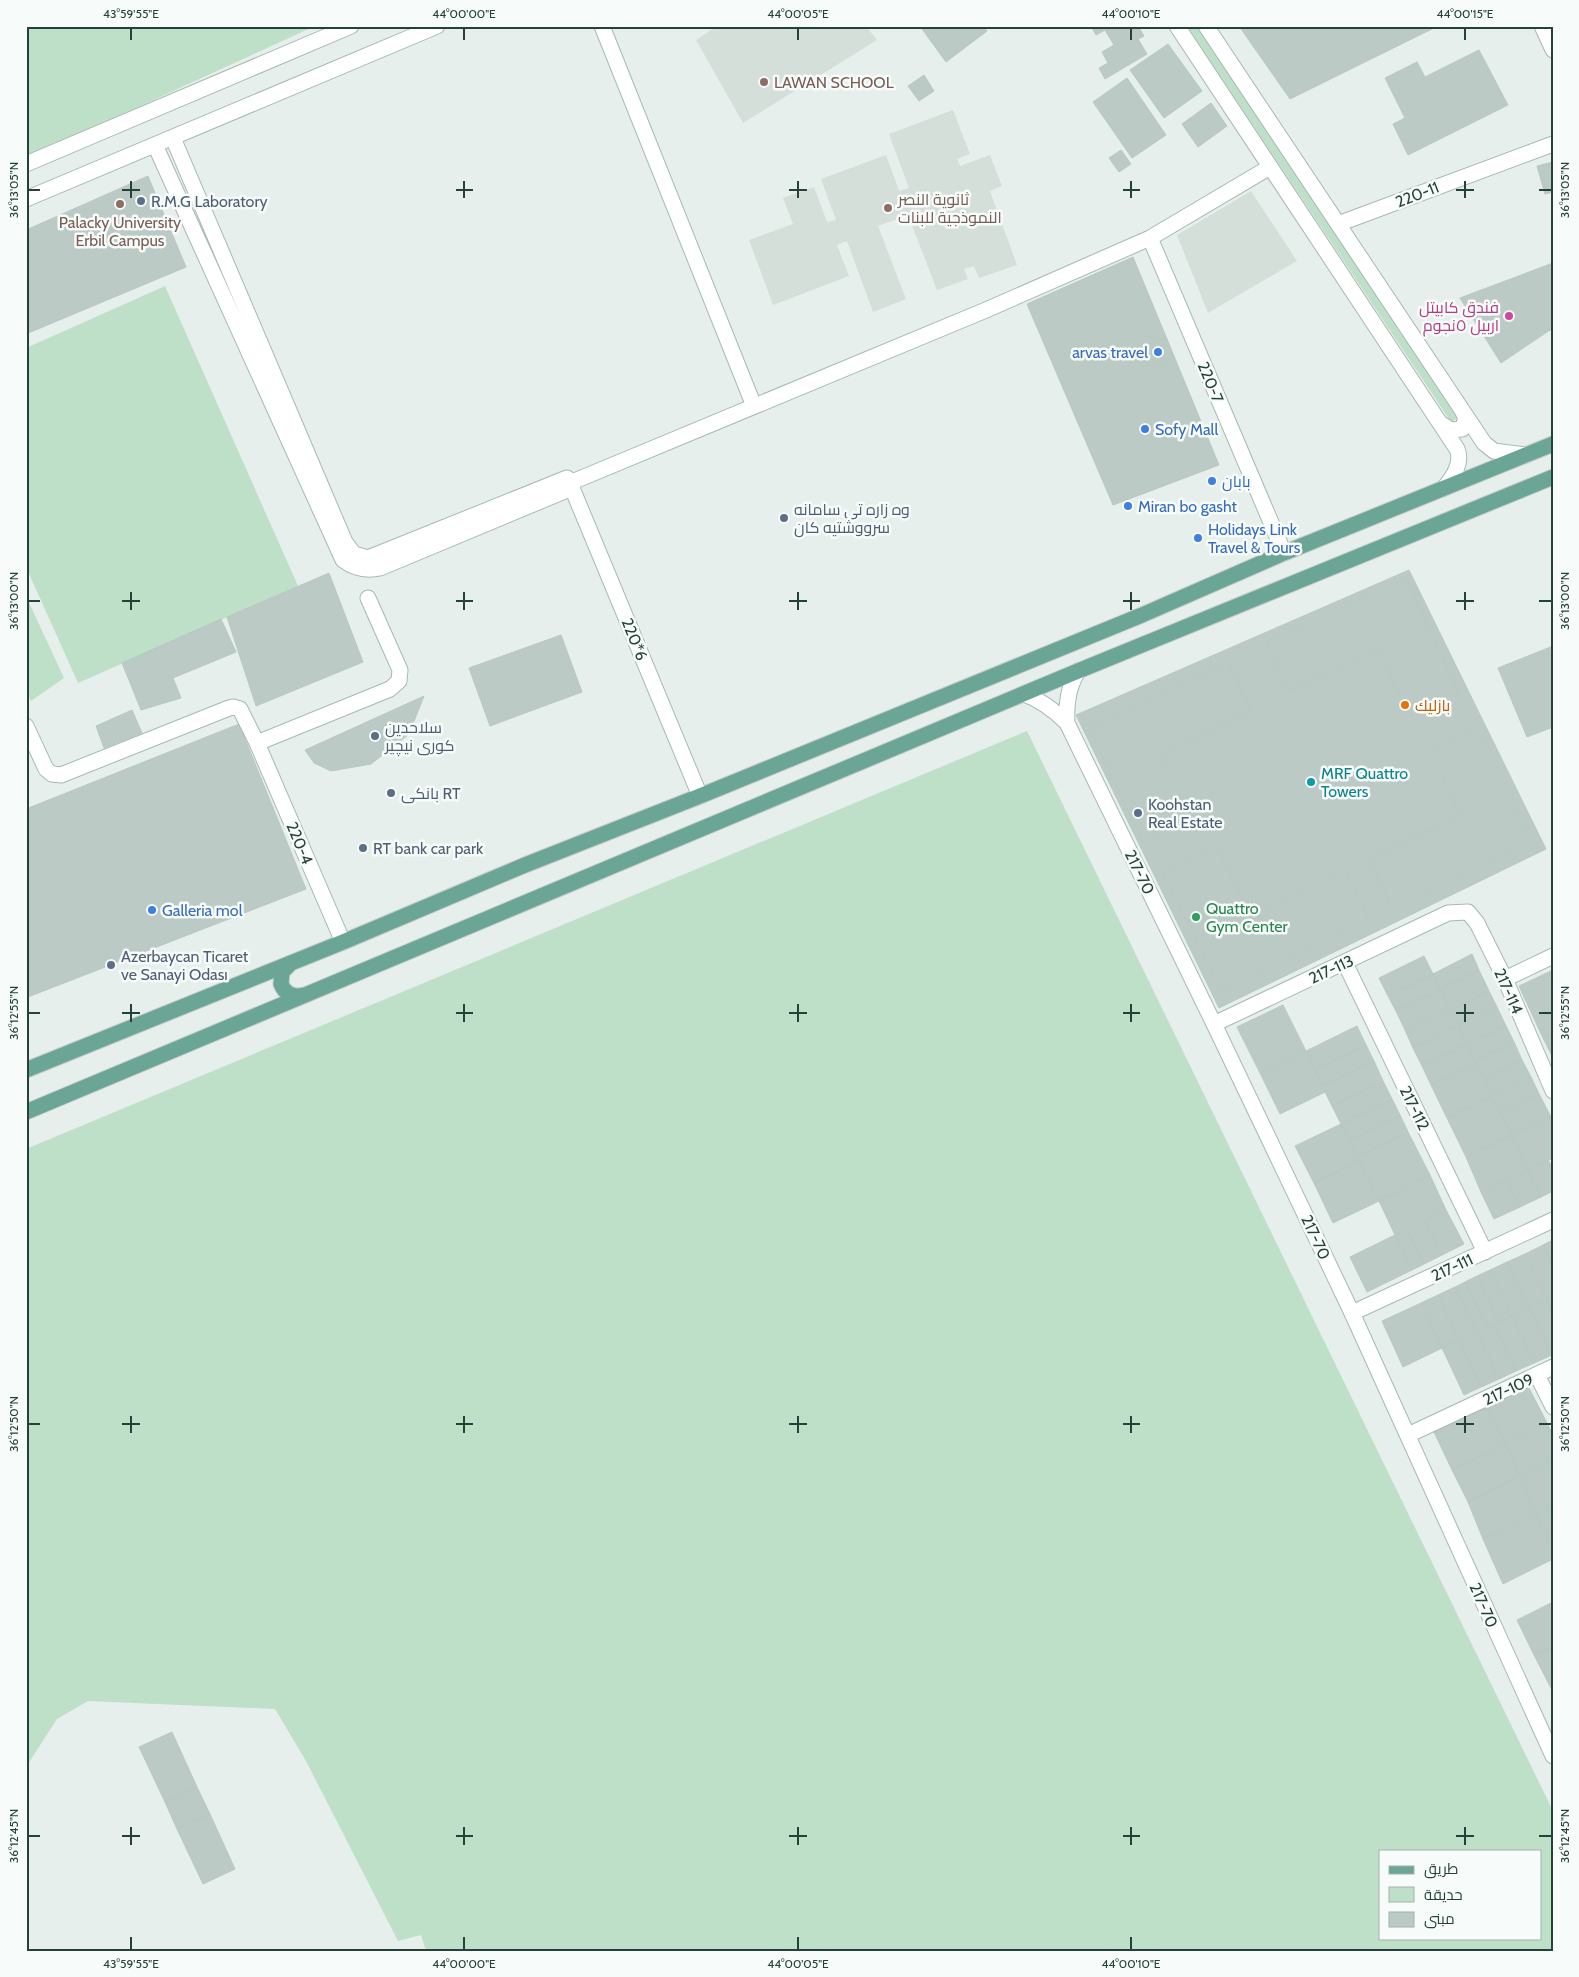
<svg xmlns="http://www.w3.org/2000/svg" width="1579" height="1977" font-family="Cabin,Cairo,sans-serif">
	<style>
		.built { fill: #d4dfda }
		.green { fill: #bfe0c8; fill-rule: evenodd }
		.building { fill: #bbcac4; stroke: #b8c9c2 }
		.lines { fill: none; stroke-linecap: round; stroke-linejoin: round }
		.minor-casing { stroke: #a8b8b2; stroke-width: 17 }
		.tertiary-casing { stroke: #a8b8b2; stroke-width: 17 }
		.primary-casing { stroke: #c2cac8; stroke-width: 17 }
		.minor { stroke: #fff; stroke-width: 15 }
		.tertiary { stroke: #fff; stroke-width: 15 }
		.primary { stroke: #6aa596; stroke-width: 15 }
		.ticks { fill: none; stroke: #24423a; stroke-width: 2 }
		.education-dot { fill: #8d6e63; stroke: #f7fbf9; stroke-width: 2 }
		.service-dot { fill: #5c6f8a; stroke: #f7fbf9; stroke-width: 2 }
		.hotel-dot { fill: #d1479c; stroke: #f7fbf9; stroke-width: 2 }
		.shop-dot { fill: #3f7fe0; stroke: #f7fbf9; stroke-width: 2 }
		.food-dot { fill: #e8710a; stroke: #f7fbf9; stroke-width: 2 }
		.culture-dot { fill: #0f9aa8; stroke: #f7fbf9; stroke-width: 2 }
		.leisure-dot { fill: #2e9e5b; stroke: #f7fbf9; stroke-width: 2 }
		.labels { text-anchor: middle; stroke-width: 5; stroke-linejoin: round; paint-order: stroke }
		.education-label { font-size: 16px; fill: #785e54; stroke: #f7fbf9; text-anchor: start }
		.street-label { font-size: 16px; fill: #24423a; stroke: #f7fbf9 }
		.service-label { font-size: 16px; fill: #4e5e75; stroke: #f7fbf9; text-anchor: start }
		.hotel-label { font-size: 16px; fill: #b23c85; stroke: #f7fbf9; text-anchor: end }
		.shop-label { font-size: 16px; fill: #366cbe; stroke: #f7fbf9; text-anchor: start }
		.food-label { font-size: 16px; fill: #c56008; stroke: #f7fbf9; text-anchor: start }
		.culture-label { font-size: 16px; fill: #0d838f; stroke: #f7fbf9; text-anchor: start }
		.leisure-label { font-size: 16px; fill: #27864d; stroke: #f7fbf9; text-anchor: start }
		.neatline { fill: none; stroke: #24423a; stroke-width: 2 }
		.ticks-label { font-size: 12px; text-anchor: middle; fill: #24423a }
	</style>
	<rect width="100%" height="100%" fill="#e6efeb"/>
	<!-- built -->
	<path class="built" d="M717 26H866L877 40 743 123 696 40Z
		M953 110 970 154 957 159 960 166 990 155 1002 186 990 191 1017 265 979 278 974 266 964 269 968 279 937 290 908 215 878 226 906 299 873 312 847 241 837 245 849 276 773 305 749 240 793 224 783 198 814 187 827 222 836 220 821 179 886 155 899 191 909 188 889 134Z
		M1251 191 1297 261 1208 313 1177 235Z"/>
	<!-- green -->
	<path class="green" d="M26 26H315L145 104 26 156Z
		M1187 26H1197L1458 418 1451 422Z
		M165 286 298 586 78 683 26 567V348Z
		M26 596 64 678 31 701 26 691Z
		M1027 731 1553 1811V1951H426L421 1935 398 1941 306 1761 275 1709 88 1701 57 1719 26 1767V1149ZM1380 1851H1540V1938H1380Z"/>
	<!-- building -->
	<path class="building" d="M920 26H983L987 31 946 62Z
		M1091 26H1138L1144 36 1138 39 1147 54 1105 79 1099 68 1108 63 1102 52 1114 45 1105 30 1096 35Z
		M1239 26H1438L1290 99Z
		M1168 44 1202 91 1164 118 1130 70Z
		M1479 50 1508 105 1408 155 1393 124 1405 118 1385 78 1417 62 1425 77Z
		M924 75 934 91 919 101 908 86Z
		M1127 78 1166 135 1132 158 1093 102Z
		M1211 103 1227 126 1198 147 1182 124Z
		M1121 150 1131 164 1119 172 1109 158Z
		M1553 162V192L1545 194 1537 166Z
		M148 176 186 267 26 334V230Z
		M1133 257 1219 465 1113 505 1027 304Z
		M1553 263V333L1550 330 1501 363 1460 298Z
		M1166 337 1174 357 1149 367 1141 347Z
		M1409 570 1546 849 1219 1008 1076 715Z
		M329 573 363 662 256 706 227 617Z
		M1407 579 1459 695 1409 717 1379 650 1288 691 1266 641Z
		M221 619 236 652 173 678 181 698 141 710 122 663Z
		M561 635 582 692 490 726 469 668Z
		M1553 646V727L1527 737 1498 668Z
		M1228 662 1251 711 1161 754 1192 820 1143 843 1089 728Z
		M424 696 409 734 371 764 331 771 314 763 305 750Z
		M132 710 142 733 104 748 96 726Z
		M239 724 306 889 28 997 26 993V809Z
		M1479 727 1532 843 1392 907 1369 858 1460 816 1430 750Z
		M1216 846 1250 915 1344 869 1369 919 1221 991 1162 872Z
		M1472 954 1479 970 1441 989 1433 974Z
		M1424 956 1433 974 1388 996 1379 978Z
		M1479 970 1489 991 1451 1010 1441 989Z
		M1553 970V1033L1543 1038 1519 986Z
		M1433 974 1441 989 1396 1011 1388 996Z
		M1441 989 1450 1009 1405 1030 1396 1011Z
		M1489 991 1497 1007 1458 1025 1451 1010Z
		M1283 1005 1306 1051 1260 1073 1237 1027Z
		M1497 1007 1506 1026 1467 1044 1458 1025Z
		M1450 1009 1458 1025 1413 1048 1405 1030Z
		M1458 1025 1467 1044 1422 1066 1413 1048Z
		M1357 1026 1366 1045 1315 1070 1306 1051Z
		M1506 1026 1514 1042 1475 1061 1467 1044Z
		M1553 1033V1058L1543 1038Z
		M1514 1042 1522 1060 1484 1079 1475 1061Z
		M1467 1044 1476 1063 1431 1085 1422 1066Z
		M1366 1045 1374 1061 1322 1086 1315 1070Z
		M1306 1051 1325 1092 1280 1114 1260 1073Z
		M1522 1060 1531 1077 1492 1096 1484 1079Z
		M1374 1061 1383 1081 1332 1106 1322 1086Z
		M1476 1063 1492 1096 1447 1118 1431 1085Z
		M1531 1077 1539 1094 1500 1113 1492 1096Z
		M1383 1081 1392 1099 1341 1124 1332 1106Z
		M1539 1094 1551 1117 1512 1135 1500 1113Z
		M1492 1096 1512 1135 1466 1157 1447 1118Z
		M1392 1099 1400 1115 1349 1141 1341 1124Z
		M1400 1115 1408 1132 1357 1157 1349 1141Z
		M1551 1117 1553 1121V1158L1528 1170 1512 1135Z
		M1341 1124 1359 1161 1314 1183 1295 1146Z
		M1408 1132 1430 1175 1379 1201 1357 1157Z
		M1512 1135 1528 1170 1481 1192 1466 1157Z
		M1548 1160 1553 1169V1191L1541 1197 1528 1170Z
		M1359 1161 1379 1201 1333 1223 1314 1183Z
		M1528 1170 1541 1197 1520 1207 1507 1180Z
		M1430 1175 1446 1210 1395 1235 1379 1201Z
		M1507 1180 1520 1207 1494 1219 1481 1192Z
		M1446 1210 1464 1244 1442 1255 1425 1221Z
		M1425 1221 1442 1255 1424 1264 1407 1230Z
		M1407 1230 1424 1264 1412 1270 1395 1235Z
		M1395 1235 1412 1270 1367 1292 1350 1257Z
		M1553 1240V1267L1543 1245Z
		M1543 1245 1553 1267V1296L1547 1299 1525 1254Z
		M1525 1254 1547 1299 1529 1307 1507 1262Z
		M1507 1262 1529 1307 1512 1316 1490 1270Z
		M1490 1270 1512 1316 1499 1322 1477 1276Z
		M1477 1276 1499 1322 1487 1327 1465 1282Z
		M1465 1282 1487 1327 1477 1332 1455 1287Z
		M1455 1287 1477 1332 1459 1340 1438 1295Z
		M1438 1295 1459 1340 1442 1348 1421 1303Z
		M1553 1296V1312L1547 1299Z
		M1547 1299 1553 1312 1552 1355 1529 1307Z
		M1421 1303 1442 1348 1403 1367 1382 1321Z
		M1529 1307 1552 1355 1534 1363 1512 1316Z
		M1512 1316 1534 1363 1516 1371 1494 1324Z
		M1494 1324 1516 1371 1499 1379 1477 1332Z
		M1477 1332 1499 1379 1481 1387 1459 1340Z
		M1459 1340 1481 1387 1464 1395 1442 1348Z
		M1528 1386 1547 1423 1506 1444 1486 1407Z
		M1486 1407 1506 1444 1452 1470 1434 1432Z
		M1547 1423 1553 1435V1460L1520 1476 1506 1444Z
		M1506 1444 1520 1476 1468 1502 1452 1470Z
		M1553 1460V1506L1536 1514 1520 1476Z
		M1520 1476 1536 1514 1483 1539 1468 1502Z
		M1553 1506V1551L1536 1514Z
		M1536 1514 1553 1551V1559L1503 1584 1483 1539Z
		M1553 1602V1646L1534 1655 1517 1620Z
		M1553 1646V1692L1534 1655Z
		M172 1732 197 1787 165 1802 139 1747Z
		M197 1787 210 1814 177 1829 165 1802Z
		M210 1814 235 1869 203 1884 177 1829Z"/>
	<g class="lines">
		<!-- minor casing -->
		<g class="minor-casing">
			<path id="minor" d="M602 26 754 406
				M1542 26 1553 50
				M173 138 345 542 354 554 368 558 567 478 572 482 986 310 1150 238 1270 167
				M155 145 343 560C355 569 366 571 380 568L572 488
				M1338 224 1553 144
				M1150 238 1284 553
				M572 482V488L700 796
				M26 726 46 769 52 774 61 775 229 708 233 707 240 709 257 743 343 942
				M257 743 390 689 399 681 400 670 368 598
				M1345 963 1485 1252
				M1505 979 1553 956
				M1214 1024 1448 913 1468 912 1477 923 1505 979 1553 1091
				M1352 1313 1553 1220
				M1537 1375 1553 1407
				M1408 1435 1553 1367"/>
		</g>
		<!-- tertiary casing -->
		<g class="tertiary-casing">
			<path id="tertiary" d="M1177 26 1457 449C1463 463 1453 477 1444 488
				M1206 26 1484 443 1494 451 1526 455
				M26 164 351 26
				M26 199 437 26
				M1440 423 1451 430 1462 429 1466 419 1462 410
				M1024 694C1041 700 1054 710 1067 723L1214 1024 1352 1313 1553 1756
				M1067 723C1066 704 1068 688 1078 671"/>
		</g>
		<!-- primary casing -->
		<g class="primary-casing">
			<path id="primary" d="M290 964 282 972 281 984C285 994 293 998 304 995
				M26 1070 343 942 525 865 700 796 1142 615 1284 553 1553 444
				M26 1112 1078 671 1553 477"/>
		</g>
		<!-- minor -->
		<use href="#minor" class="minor"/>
		<!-- tertiary -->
		<use href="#tertiary" class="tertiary"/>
		<!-- primary -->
		<use href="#primary" class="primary"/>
	</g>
	<!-- ticks -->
	<path class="ticks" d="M131 28V40M464 28V40M798 28V40M1131 28V40M1465 28V40M131 181V198M464 181V198M798 181V198M1131 181V198M1465 181V198M28 190H40M122 190H140M456 190H473M789 190H807M1123 190H1140M1456 190H1474M1539 190H1552M131 592V610M464 592V610M798 592V610M1131 592V610M1465 592V610M28 601H40M122 601H140M456 601H473M789 601H807M1123 601H1140M1456 601H1474M1539 601H1552M131 1004V1022M464 1004V1022M798 1004V1022M1131 1004V1022M1465 1004V1022M28 1013H40M122 1013H140M456 1013H473M789 1013H807M1123 1013H1140M1456 1013H1474M1539 1013H1552M131 1416V1433M464 1416V1433M798 1416V1433M1131 1416V1433M1465 1416V1433M28 1424H40M122 1424H140M456 1424H473M789 1424H807M1123 1424H1140M1456 1424H1474M1539 1424H1552M131 1827V1845M464 1827V1845M798 1827V1845M1131 1827V1845M1465 1827V1845M28 1836H40M122 1836H140M456 1836H473M789 1836H807M1123 1836H1140M1456 1836H1474M1539 1836H1552M131 1937V1950M464 1937V1950M798 1937V1950M1131 1937V1950"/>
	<!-- markers -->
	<g class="education-dot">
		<circle cx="764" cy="82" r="5"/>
		<circle cx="120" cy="204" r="5"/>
		<circle cx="888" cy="208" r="5"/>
	</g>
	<g class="service-dot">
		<circle cx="141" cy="201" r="5"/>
		<circle cx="784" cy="518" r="5"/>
		<circle cx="375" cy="736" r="5"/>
		<circle cx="391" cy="793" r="5"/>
		<circle cx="1138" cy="813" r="5"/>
		<circle cx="363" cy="848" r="5"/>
		<circle cx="111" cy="965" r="5"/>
	</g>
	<circle class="hotel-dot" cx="1509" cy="316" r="5"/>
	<g class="shop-dot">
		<circle cx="1158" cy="352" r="5"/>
		<circle cx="1145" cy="429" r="5"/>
		<circle cx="1212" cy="481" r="5"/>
		<circle cx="1128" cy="506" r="5"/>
		<circle cx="1198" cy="538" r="5"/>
		<circle cx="152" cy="910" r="5"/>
	</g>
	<circle class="food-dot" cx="1405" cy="705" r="5"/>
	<circle class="culture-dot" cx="1311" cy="782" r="5"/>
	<circle class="leisure-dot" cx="1196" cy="917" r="5"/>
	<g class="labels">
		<!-- education labels -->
		<g class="education-label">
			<text x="774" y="88">LAWAN SCHOOL</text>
			<text x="898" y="205">ثانوية النصر<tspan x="898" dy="18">النموذجية للبنات</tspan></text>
			<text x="120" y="228" text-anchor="middle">Palacky University<tspan x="120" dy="18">Erbil Campus</tspan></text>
		</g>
		<!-- street labels -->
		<g class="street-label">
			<text transform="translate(1417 194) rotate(-21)" y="6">220-11</text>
			<text transform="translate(1211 382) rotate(67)" y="6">220-7</text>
			<text transform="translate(635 639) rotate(68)" y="6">220*6</text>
			<text transform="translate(300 843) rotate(67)" y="6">220-4</text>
			<text transform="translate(1140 872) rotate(64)" y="6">217-70</text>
			<text transform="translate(1331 969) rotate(-25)" y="6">217-113</text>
			<text transform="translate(1509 991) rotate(66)" y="6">217-114</text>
			<text transform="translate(1415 1108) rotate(64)" y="6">217-112</text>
			<text transform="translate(1316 1237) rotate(65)" y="6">217-70</text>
			<text transform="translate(1452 1267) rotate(-25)" y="6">217-111</text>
			<text transform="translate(1508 1389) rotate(-25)" y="6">217-109</text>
			<text transform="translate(1484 1605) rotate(66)" y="6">217-70</text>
		</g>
		<!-- service labels -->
		<g class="service-label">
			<text x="151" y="207">R.M.G Laboratory</text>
			<text x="794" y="515">وه زاره تى سامانه<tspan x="794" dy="18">سرووشتيه كان</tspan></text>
			<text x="385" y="733">سلاحدین<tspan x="385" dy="18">كوری نیچیر</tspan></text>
			<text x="401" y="799">بانكی RT</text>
			<text x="1148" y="810">Koohstan<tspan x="1148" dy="18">Real Estate</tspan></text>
			<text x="373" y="854">RT bank car park</text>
			<text x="121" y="962">Azerbaycan Ticaret<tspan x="121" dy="18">ve Sanayi Odası</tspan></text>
		</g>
		<!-- hotel labels -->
		<g class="hotel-label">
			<text x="1499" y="313">فندق كابيتل<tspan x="1499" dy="18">اربيل ٥نجوم</tspan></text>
		</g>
		<!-- shop labels -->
		<g class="shop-label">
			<text x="1148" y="358" text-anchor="end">arvas travel</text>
			<text x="1155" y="435">Sofy Mall</text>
			<text x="1222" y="487">بابان</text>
			<text x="1138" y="512">Miran bo gasht</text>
			<text x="1208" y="535">Holidays Link<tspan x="1208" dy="18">Travel &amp; Tours</tspan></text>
			<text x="162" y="916">Galleria mol</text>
		</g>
		<!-- food labels -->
		<g class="food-label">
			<text x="1415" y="711">بازليك</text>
		</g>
		<!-- culture labels -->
		<g class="culture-label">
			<text x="1321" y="779">MRF Quattro<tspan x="1321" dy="18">Towers</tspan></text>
		</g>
		<!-- leisure labels -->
		<g class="leisure-label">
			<text x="1206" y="914">Quattro<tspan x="1206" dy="18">Gym Center</tspan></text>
		</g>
	</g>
	<!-- border -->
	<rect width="1579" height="1977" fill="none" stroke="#f7fbf9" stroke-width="55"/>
	<!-- legend -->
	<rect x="1379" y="1850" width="162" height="90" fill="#f7fbf9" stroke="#a3b1ad"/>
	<rect x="1389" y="1866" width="25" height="8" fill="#6aa596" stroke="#a3b1ad"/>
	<text x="1424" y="1874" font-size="15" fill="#24423a">طريق</text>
	<rect x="1389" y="1887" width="25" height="15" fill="#bfe0c8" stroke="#a3b1ad"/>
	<text x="1424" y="1900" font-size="15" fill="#24423a">حديقة</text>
	<rect x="1389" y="1912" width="25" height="15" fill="#bbcac4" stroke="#a3b1ad"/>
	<text x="1424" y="1924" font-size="15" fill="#24423a">مبنى</text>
	<rect x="28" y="28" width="1524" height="1922" class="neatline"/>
	<g class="ticks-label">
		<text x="131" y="18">43°59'55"E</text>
		<text x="464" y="18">44°00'00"E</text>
		<text x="798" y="18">44°00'05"E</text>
		<text x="1131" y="18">44°00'10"E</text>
		<text x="1465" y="18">44°00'15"E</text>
		<text transform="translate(14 190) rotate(-90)" y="4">36°13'05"N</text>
		<text transform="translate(1565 190) rotate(-90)" y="4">36°13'05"N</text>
		<text transform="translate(14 601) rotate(-90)" y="4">36°13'00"N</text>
		<text transform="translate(1565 601) rotate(-90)" y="4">36°13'00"N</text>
		<text transform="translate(14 1013) rotate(-90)" y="4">36°12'55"N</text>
		<text transform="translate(1565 1013) rotate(-90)" y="4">36°12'55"N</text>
		<text transform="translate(14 1424) rotate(-90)" y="4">36°12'50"N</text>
		<text transform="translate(1565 1424) rotate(-90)" y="4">36°12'50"N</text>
		<text transform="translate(14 1836) rotate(-90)" y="4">36°12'45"N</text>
		<text transform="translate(1565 1836) rotate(-90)" y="4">36°12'45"N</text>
		<text x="131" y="1968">43°59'55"E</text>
		<text x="464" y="1968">44°00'00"E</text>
		<text x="798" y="1968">44°00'05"E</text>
		<text x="1131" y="1968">44°00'10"E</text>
	</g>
</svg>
